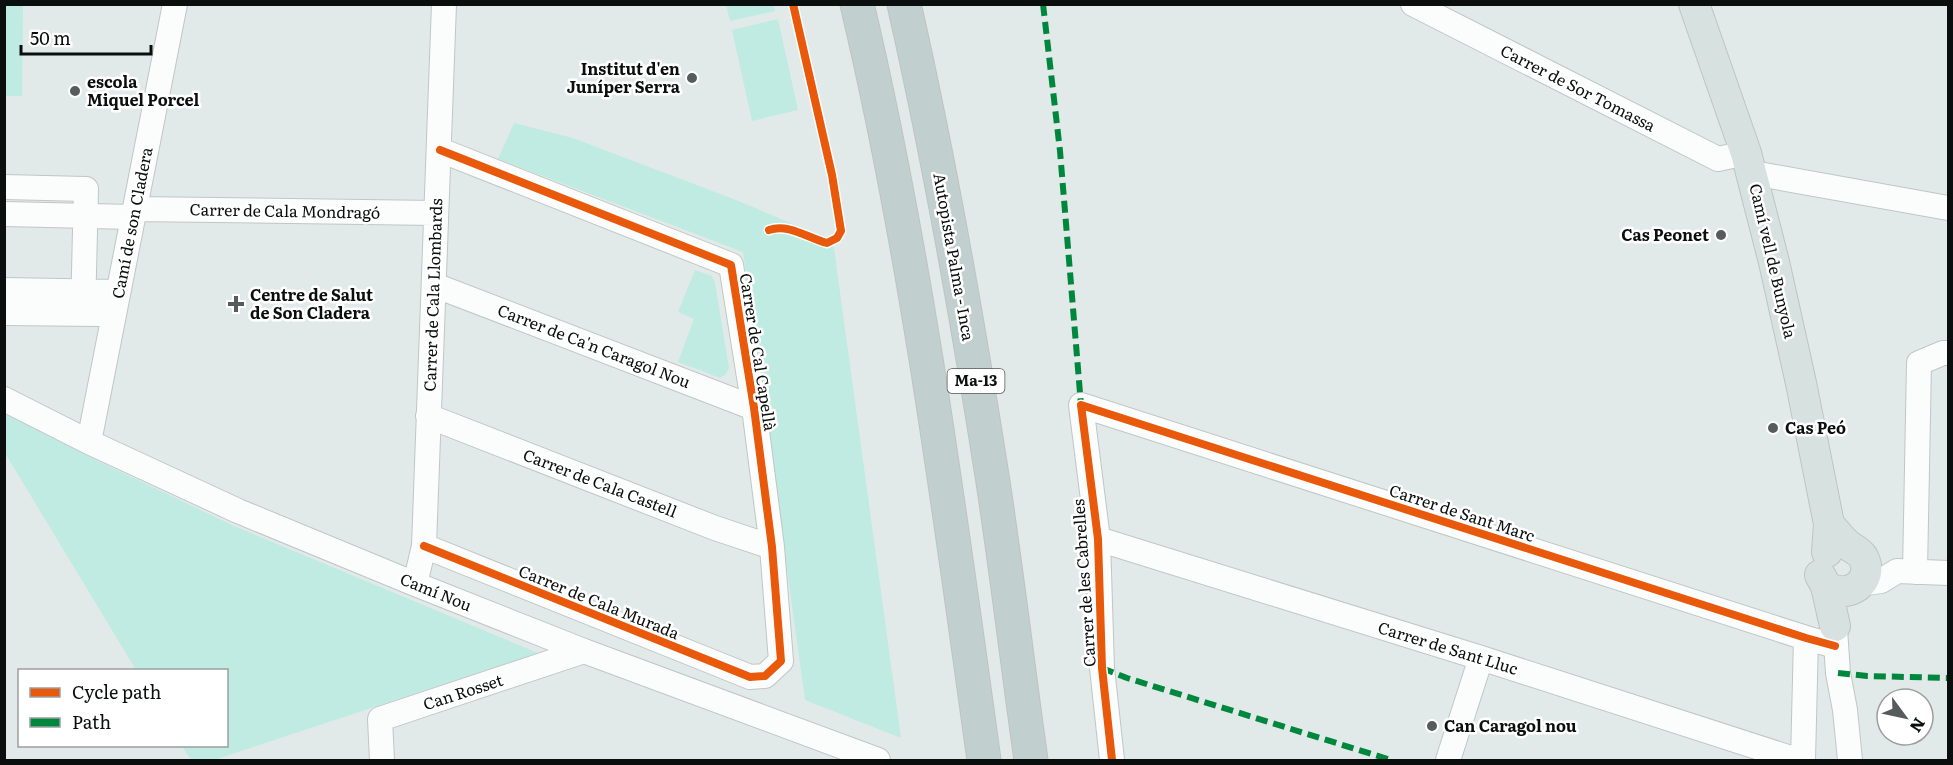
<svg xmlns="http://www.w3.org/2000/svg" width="1953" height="765" font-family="Literata,serif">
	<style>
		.green { fill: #bfebe2 }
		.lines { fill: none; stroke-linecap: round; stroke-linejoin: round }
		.minor-casing { stroke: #c0c6c5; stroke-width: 26 }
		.major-casing { stroke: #bfc3c2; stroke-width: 32 }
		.highway-casing { stroke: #bfc3c2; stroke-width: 35 }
		.minor { stroke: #fbfcfc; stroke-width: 24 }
		.major { stroke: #d7e2e0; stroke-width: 30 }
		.highway { stroke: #c1d0ce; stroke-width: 33 }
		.quiet { stroke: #00873e; stroke-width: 6; stroke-dasharray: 12 6; stroke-linecap: butt }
		.cycleway-casing { stroke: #fff; stroke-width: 11 }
		.cycleway { stroke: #e8590c; stroke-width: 8 }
		.poi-dot { fill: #565c5b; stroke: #fff; stroke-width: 2 }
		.labels { text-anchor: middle; stroke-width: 5; stroke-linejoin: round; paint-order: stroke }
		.shield { fill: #fff; stroke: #545756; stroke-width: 1.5 }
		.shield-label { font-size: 15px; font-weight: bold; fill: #0a0f0e }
		.poi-label { font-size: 16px; font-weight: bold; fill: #0a0f0e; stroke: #fff; text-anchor: start }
		.street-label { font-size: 16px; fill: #0a0f0e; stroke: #fff }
	</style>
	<rect width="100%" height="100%" fill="#e2eae9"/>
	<!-- green -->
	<path class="green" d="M5 4 23 5 22 96H5Z
		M726 5H774L775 11 730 21Z
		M778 19 798 110 752 121 732 30Z
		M514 123 573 138 736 200 833 241 901 738 805 700 743 252 498 159Z
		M695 270 712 276 715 283 729 368 726 374 720 378 678 362 694 319 678 312Z
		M5 410 96 460 232 525 538 653 214 760H191L182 746H226V670H136L5 453Z"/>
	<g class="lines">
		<!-- minor casing -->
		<g class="minor-casing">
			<path id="minor" d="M1413 4 1718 159 1746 153
				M1753 173 1948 208
				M4 187 86 189 83 314
				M135 209 436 213
				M4 214 133 217
				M434 285 754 408
				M4 290 118 292
				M4 313 98 314
				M4 399 89 442 238 511 415 584 584 651 878 760
				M428 416 715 528 772 547
				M89 442 175 4
				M1098 539 1481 658 1797 760
				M424 546 750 677 765 676 781 661 772 547 754 408 731 265 440 150
				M1915 572 1919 363 1943 353H1948
				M415 584 424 546 444 4
				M1860 584 1881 581 1897 571 1948 573
				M1835 629 1838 673 1845 710 1850 760
				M382 760 380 719 584 651
				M1112 760 1102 668 1098 539 1081 405 1806 638 1835 646
				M1448 760 1481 658
				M1803 760 1806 638"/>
		</g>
		<!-- major casing -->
		<g class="major-casing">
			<path id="major" d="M1694 4 1746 153 1774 262 1801 383 1829 524 1827 552
				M1820 575 1826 586 1835 626
				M1826 586C1848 601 1876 581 1863 557 1859 551 1853 549 1848 545 1841 539 1835 531 1829 524"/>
		</g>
		<!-- highway casing -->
		<g class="highway-casing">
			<path id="highway" d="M857 4C916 253 949 508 984 760
				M904 4C940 162 968 322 993 482 1007 574 1018 668 1031 760"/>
		</g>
		<!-- minor -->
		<use href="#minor" class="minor"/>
		<!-- major -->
		<use href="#major" class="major"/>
		<!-- highway -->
		<use href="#highway" class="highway"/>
		<!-- quiet -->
		<path class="quiet" d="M1043 4 1060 151 1081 405
			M1102 668 1127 678 1391 760
			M1838 673 1867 676 1948 678"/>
		<!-- cycleway casing -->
		<g class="cycleway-casing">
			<path id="cycleway" d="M769 230C788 223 808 238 827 243L837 238 841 231 832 175 793 4
				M424 546 750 677 765 676 781 661 772 547 754 408 731 265 440 150
				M1112 760 1102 668 1098 539 1081 405 1806 638 1835 646"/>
		</g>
		<!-- cycleway -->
		<use href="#cycleway" class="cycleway"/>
	</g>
	<!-- markers -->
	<g class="poi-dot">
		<circle cx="692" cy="78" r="6"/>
		<circle cx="75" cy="91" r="6"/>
		<circle cx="1721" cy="235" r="6"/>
		<path d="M233 295h6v6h6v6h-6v6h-6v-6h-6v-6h6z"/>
		<circle cx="1773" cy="428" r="6"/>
		<circle cx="1432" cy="726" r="6"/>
	</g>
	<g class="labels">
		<!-- shield labels -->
		<rect class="shield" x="947.5" y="369" width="57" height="24" rx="4.5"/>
		<g class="shield-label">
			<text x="976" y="386">Ma-13</text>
		</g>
		<!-- poi labels -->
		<g class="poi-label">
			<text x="680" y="75" text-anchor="end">Institut d'en<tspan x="680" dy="18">Juníper Serra</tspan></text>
			<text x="87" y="88">escola<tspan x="87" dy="18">Miquel Porcel</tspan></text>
			<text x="1709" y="241" text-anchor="end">Cas Peonet</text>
			<text x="250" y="301">Centre de Salut<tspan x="250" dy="18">de Son Cladera</tspan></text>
			<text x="1785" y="434">Cas Peó</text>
			<text x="1444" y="732">Can Caragol nou</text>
		</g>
		<!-- street labels -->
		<g class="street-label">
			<text transform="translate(1578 88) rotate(27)" y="6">Carrer de Sor Tomassa</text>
			<text transform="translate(285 211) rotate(1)" y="6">Carrer de Cala Mondragó</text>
			<text transform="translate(132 223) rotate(-79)" y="6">Camí de son Cladera</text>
			<text transform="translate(954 257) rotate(80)" y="6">Autopista Palma - Inca</text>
			<text transform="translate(1773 261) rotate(77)" y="6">Camí vell de Bunyola</text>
			<text transform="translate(433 295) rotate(-88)" y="6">Carrer de Cala Llombards</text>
			<text transform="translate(594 346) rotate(21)" y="6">Carrer de Ca'n Caragol Nou</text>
			<text transform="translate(758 352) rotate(81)" y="6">Carrer de Cal Capellà</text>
			<text transform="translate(600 483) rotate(21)" y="6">Carrer de Cala Castell</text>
			<text transform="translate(1462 513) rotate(18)" y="6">Carrer de Sant Marc</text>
			<text transform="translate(1084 583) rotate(-94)" y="6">Carrer de les Cabrelles</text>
			<text transform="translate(436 592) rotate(22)" y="6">Camí Nou</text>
			<text transform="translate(599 602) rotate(22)" y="6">Carrer de Cala Murada</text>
			<text transform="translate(1448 648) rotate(17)" y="6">Carrer de Sant Lluc</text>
			<text transform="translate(463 692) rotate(-18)" y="6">Can Rosset</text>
		</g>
	</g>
	<!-- border -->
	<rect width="1953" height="765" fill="none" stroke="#0a0f0e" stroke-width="12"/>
	<!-- legend -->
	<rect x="18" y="669" width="210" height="78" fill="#ffffff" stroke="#9d9f9f" stroke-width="1.5"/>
	<rect x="30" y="688" width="30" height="9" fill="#e8590c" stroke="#9d9f9f" stroke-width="1.5"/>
	<text x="72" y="699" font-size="18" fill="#0a0f0e">Cycle path</text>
	<rect x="30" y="718" width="30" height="9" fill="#00873e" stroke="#9d9f9f" stroke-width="1.5"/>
	<text x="72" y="729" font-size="18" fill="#0a0f0e">Path</text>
	<!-- north arrow -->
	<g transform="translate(1905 717) rotate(123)"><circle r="28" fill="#ffffff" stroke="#9d9f9f" stroke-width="1.5"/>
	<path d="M0-4.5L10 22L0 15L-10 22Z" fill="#565c5b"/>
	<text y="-9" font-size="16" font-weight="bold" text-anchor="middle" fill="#0a0f0e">N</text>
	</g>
	<!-- scale -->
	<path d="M21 45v9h130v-9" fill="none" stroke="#0a0f0e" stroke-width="3"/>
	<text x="30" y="45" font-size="18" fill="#0a0f0e" stroke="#ffffff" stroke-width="4.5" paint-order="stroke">50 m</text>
</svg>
